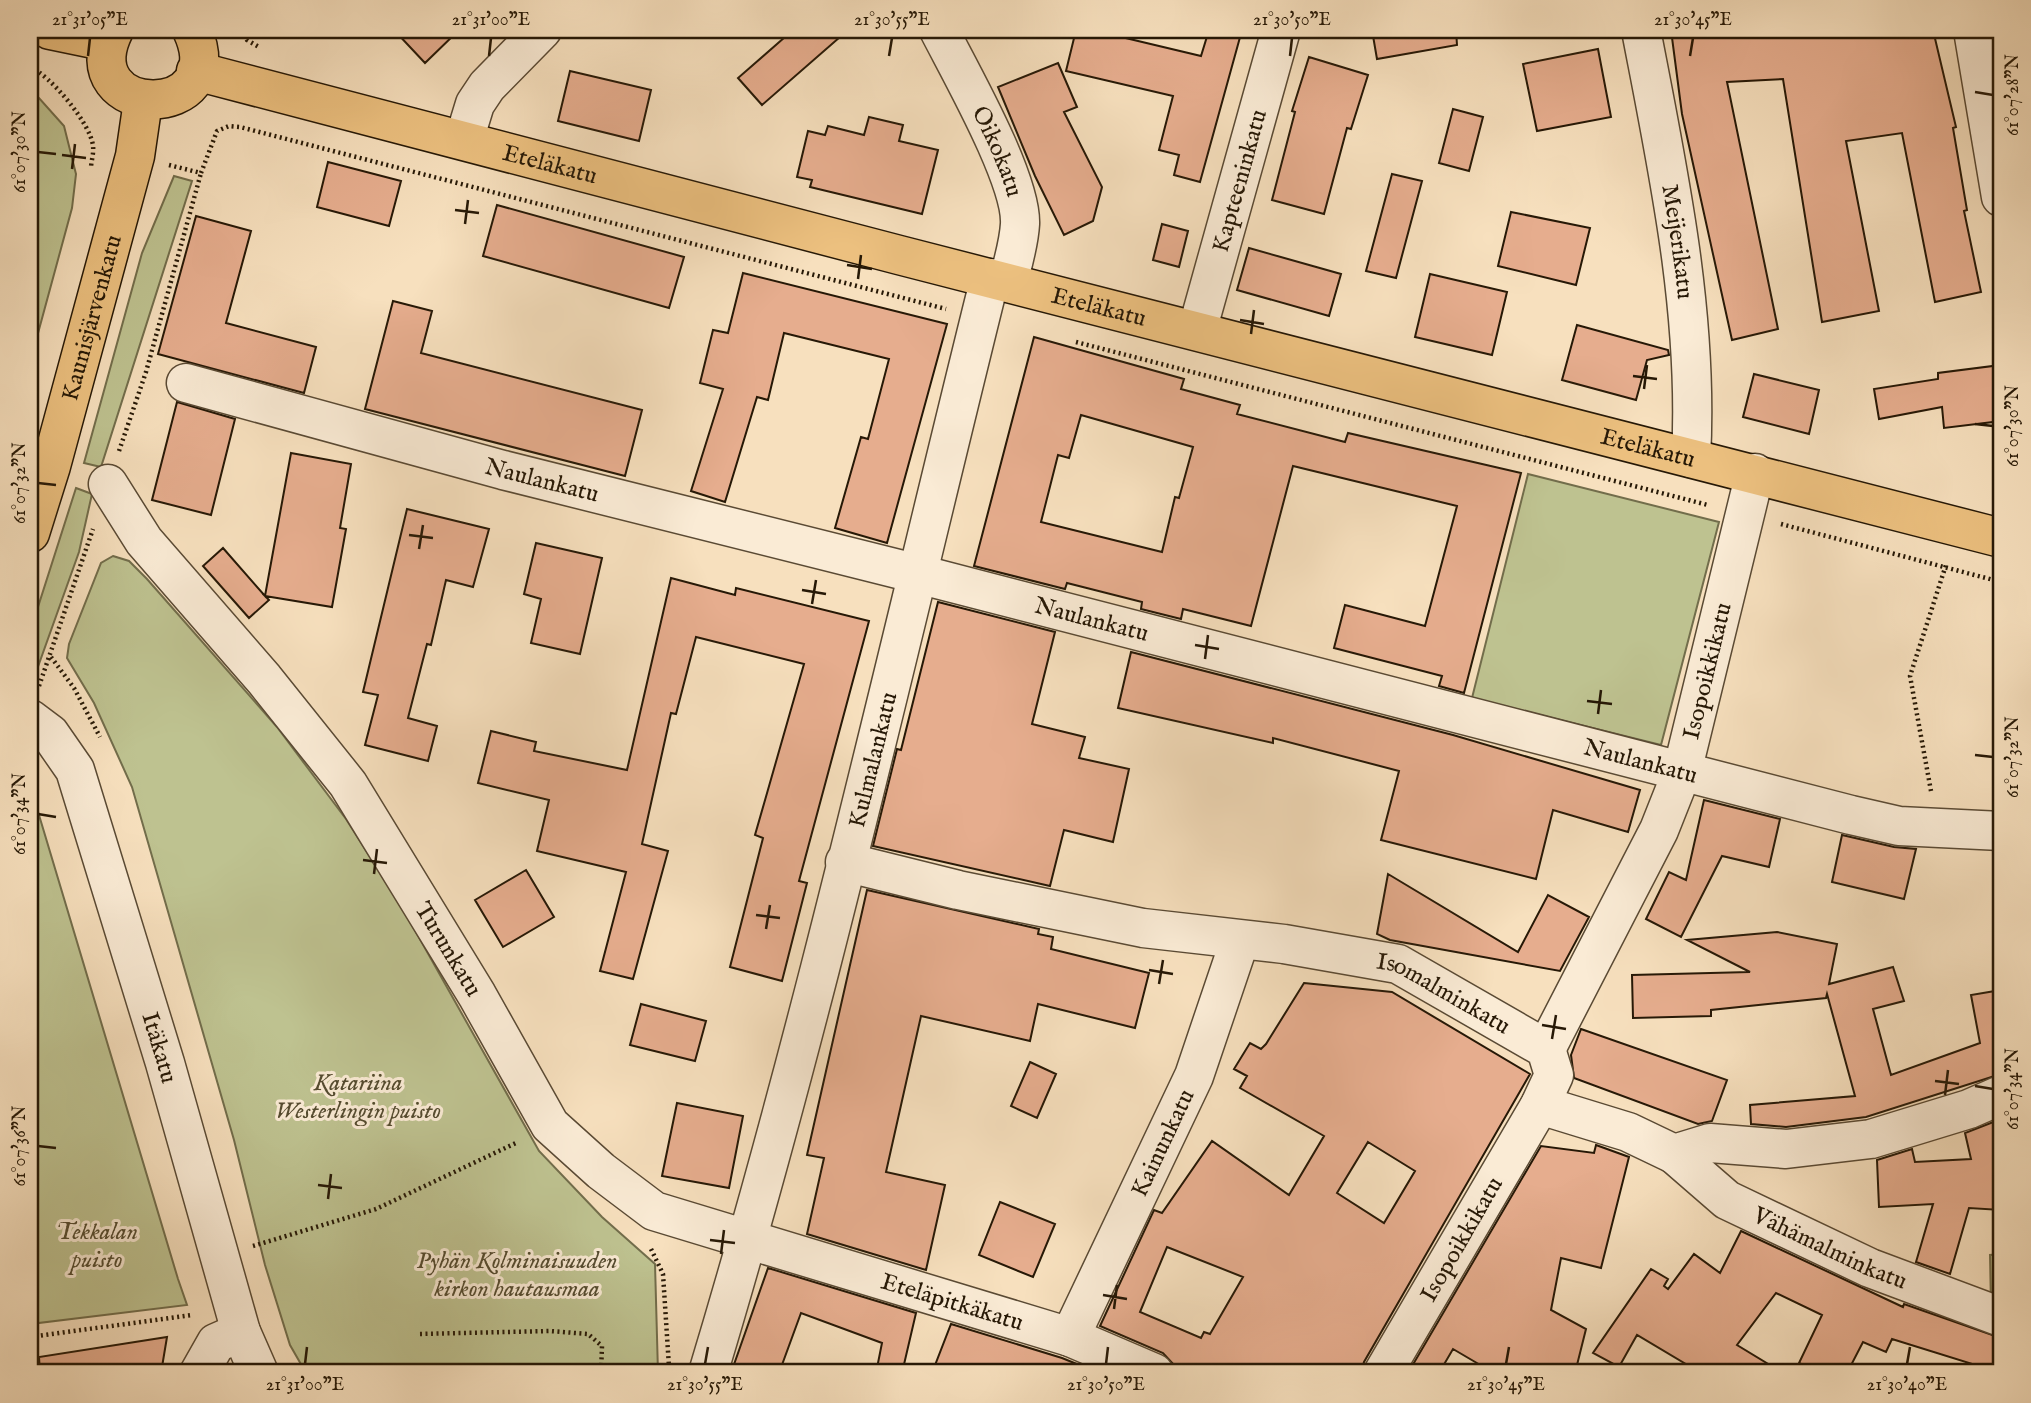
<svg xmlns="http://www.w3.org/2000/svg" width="2031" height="1403" font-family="'IM FELL English',serif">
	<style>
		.green { fill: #bec290; stroke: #726d4b; stroke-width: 2 }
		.building { fill: #e6ad8e; stroke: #261806; stroke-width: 2; fill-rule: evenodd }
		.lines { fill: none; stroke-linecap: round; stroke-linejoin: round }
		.minor-casing { stroke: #5a4a34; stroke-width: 41 }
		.major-casing { stroke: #261806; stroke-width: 41 }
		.path { stroke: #261806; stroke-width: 4.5; stroke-dasharray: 2 3.5; stroke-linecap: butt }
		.minor { stroke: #faebd5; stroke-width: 38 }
		.major { stroke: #ecc07f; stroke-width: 38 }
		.ticks { fill: none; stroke: #261806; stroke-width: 2.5 }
		.labels { text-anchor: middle; stroke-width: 6; stroke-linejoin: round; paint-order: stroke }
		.street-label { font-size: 24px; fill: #261806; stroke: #faebd5 }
		.park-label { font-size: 24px; font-style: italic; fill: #544b2f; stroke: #faebd5 }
		.neatline { fill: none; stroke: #261806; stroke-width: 2.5 }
		.ticks-label { font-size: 18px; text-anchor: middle; fill: #261806 }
	</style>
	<rect width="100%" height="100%" fill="#f7e0be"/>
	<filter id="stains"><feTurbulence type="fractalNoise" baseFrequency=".00286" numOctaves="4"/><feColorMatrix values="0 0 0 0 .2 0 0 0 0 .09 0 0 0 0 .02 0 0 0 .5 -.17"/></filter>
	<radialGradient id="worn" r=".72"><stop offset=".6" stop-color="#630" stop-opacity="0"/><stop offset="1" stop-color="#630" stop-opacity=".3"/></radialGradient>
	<!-- green -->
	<path class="green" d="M30 92 39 98 64 126 76 174 72 208 31 359Z
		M174 176 192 181 101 467 84 463 142 253Z
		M1528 474 1719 522 1661 745 1472 698Z
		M76 488 92 494 79 552 35 675 30 661V632Z
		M113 556 129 561 147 579 277 727 346 819 403 909 539 1151 602 1217 655 1264 658 1373H306L290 1345 265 1265 234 1140 132 787 94 703 67 658 69 644 101 563Z
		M30 785 178 1279 187 1305 30 1324Z
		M2001 1254V1310L1991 1307 1990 1255Z"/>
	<!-- building -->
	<path class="building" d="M394 30H459L425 63Z
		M793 30H848L762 105 738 78Z
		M1076 30H1092L1201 56 1209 30H1242L1200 182 1174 175 1179 155 1159 150 1173 96 1066 71Z
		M1372 30H1456L1457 45 1377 59Z
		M1671 30H1933L1956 127 1953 128 1967 210 1964 211 1981 292 1935 302 1902 133 1846 141 1879 311 1822 322 1783 79 1727 82 1778 329 1732 340 1682 114Z
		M1598 49 1611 117 1537 131 1523 64Z
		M1309 57 1368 75 1351 129 1347 128 1324 214 1272 200 1295 112 1292 111Z
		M1058 63 1077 107 1064 112 1102 187 1093 221 1064 235 1035 176 998 87Z
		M570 71 651 90 639 141 558 121Z
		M1453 109 1483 117 1469 171 1439 163Z
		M869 117 903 125 899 141 938 150 922 214 810 187 812 180 797 177 808 131 825 135 828 126 864 135Z
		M328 162 401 181 389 226 317 207Z
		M1392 174 1422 181 1396 278 1366 271Z
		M497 205 684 257 669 308 483 256Z
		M1511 212 1590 228 1576 285 1498 266Z
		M196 216 251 231 226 323 316 347 304 393 158 354Z
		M1162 224 1188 231 1179 267 1153 260Z
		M1249 248 1341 274 1329 316 1237 290Z
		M743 273 947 324 887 543 835 528 861 437 868 439 889 359 784 333 768 400 757 397 725 502 691 491 723 389 700 383 713 330 728 333Z
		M1430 274 1507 292 1492 355 1415 337Z
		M393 301 432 311 421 353 642 410 625 476 365 409Z
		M1577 325 1668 350 1669 355 1647 360 1636 400 1562 380Z
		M1034 337 1184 379 1181 389 1240 405 1237 414 1345 442 1348 433 1521 473 1464 693 1439 686 1442 676 1334 648 1345 605 1425 626 1457 506 1293 466 1251 626 1183 609 1181 619 1141 609 1142 602 1067 583 1065 589 974 566ZM1081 415 1193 447 1179 498 1175 497 1162 552 1041 522 1058 455 1069 458Z
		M2001 365V421L1944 428 1942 407 1879 419 1874 389 1938 379V373Z
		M1754 374 1819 390 1809 434 1743 417Z
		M177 402 235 419 211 515 152 500Z
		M291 453 351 464 340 528 346 529 332 607 265 596 269 600 249 618 203 566 223 548 265 596Z
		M407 509 489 529 473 587 446 580 431 645 427 644 408 718 437 726 428 761 365 745 378 695 363 692Z
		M536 543 602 558 580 654 531 643 541 599 524 594Z
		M671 578 735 595 736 588 869 621 799 881 807 883 782 981 730 967 763 838 755 835 804 664 696 637 676 714 671 713 642 844 668 851 633 979 600 971 626 872 537 851 549 800 478 783 491 731 536 742 534 751 627 770Z
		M938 602 1055 632 1032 724 1085 737 1079 758 1129 769 1113 842 1064 830 1050 886 873 846 897 749 901 750Z
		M1131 652 1453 735 1640 790 1628 832 1553 810 1536 879 1381 840 1399 771 1273 738V743L1118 708Z
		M1704 800 1780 819 1769 867 1722 856 1681 937 1646 919 1669 872 1686 880Z
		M1842 835 1894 847 1916 849 1904 899 1832 882Z
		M526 870 554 917 503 947 475 900Z
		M1388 874 1518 952 1548 895 1589 917 1560 971 1390 940 1377 934Z
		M867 890 1039 929 1038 934 1053 937 1051 949 1149 973 1135 1028 1038 1004 1030 1041 921 1016 886 1172 945 1185 926 1270 807 1234 824 1158 807 1155Z
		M1777 932 1837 944 1829 984 1893 967 1904 1001 1873 1009 1891 1075 1980 1043 1971 995 2001 990V1074L1866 1117 1786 1127 1751 1124 1750 1105 1855 1096 1827 994 1826 998 1711 1010V1016L1633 1018 1632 975 1750 972 1687 940Z
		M1304 983 1392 992 1530 1074 1364 1362 1361 1373H1191L1174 1365 1163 1353 1100 1326 1154 1210 1162 1213 1212 1141 1289 1195 1324 1136 1240 1088 1247 1076 1234 1069 1250 1043 1261 1049 1266 1044ZM1368 1142 1415 1171 1384 1223 1337 1193ZM1167 1247 1243 1277 1210 1334 1204 1332 1201 1338 1140 1312Z
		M641 1004 706 1021 695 1061 630 1045Z
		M1581 1029 1727 1080 1712 1121 1698 1124 1574 1078 1571 1055Z
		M1030 1062 1056 1074 1037 1118 1011 1106Z
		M677 1103 743 1116 729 1188 662 1176Z
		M2001 1119V1210L1969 1208 1950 1274 1916 1262 1933 1204 1879 1207 1877 1160 1912 1149 1915 1162 1971 1159 1965 1133Z
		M1596 1145 1629 1157 1601 1268 1561 1258 1551 1310 1586 1329 1575 1373H1494L1453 1349 1439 1373H1408L1541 1146 1594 1153Z
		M1000 1202 1055 1224 1033 1277 979 1255Z
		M1741 1231 1903 1307 1904 1304 2001 1338V1373L1892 1339 1886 1352 1863 1342 1847 1373H1820L1799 1363 1822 1315 1776 1293 1737 1345 1783 1373H1701L1637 1335 1619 1367 1593 1353 1651 1269 1668 1279 1664 1286 1668 1289 1694 1254 1720 1273Z
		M768 1268 916 1313 902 1373H876L882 1343 801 1313 779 1373H731Z
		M951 1324 1062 1358 1099 1373H932Z
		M167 1337 161 1373H40L39 1357Z"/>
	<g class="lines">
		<!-- minor casing -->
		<g class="minor-casing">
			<g id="minor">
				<path id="s1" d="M939 30C961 73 1022 180 1020 224 1019 243 1013 263 1008 282"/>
				<path id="s2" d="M1641 30C1668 170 1699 314 1691 458"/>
				<path d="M1973 30 2001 197"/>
				<path d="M464 140 475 104 487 86 542 30"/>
				<path id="s3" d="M1197 331 1281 30"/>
				<path id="s4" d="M186 383 503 470 918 574 1851 815 1899 826 2001 831"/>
				<path id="s5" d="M108 484 144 541 264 679 348 784 477 995 550 1125 601 1171 654 1211 1070 1337 1154 1373"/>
				<path id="s6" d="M30 719 50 734 75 770 165 1063 241 1332 259 1373"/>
				<path id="s7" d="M845 862 958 890 1143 928 1284 944 1398 964 1546 1049 1554 1075 1540 1105 1383 1373"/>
				<path id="s8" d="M1546 1049 1659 830 1682 772 1755 473"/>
				<path d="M1540 1105 1628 1132 1674 1154 1710 1143 1786 1149 1871 1139 1969 1109 2001 1095"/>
				<path id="s9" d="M1674 1154 1727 1200 1870 1268 2001 1317"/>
				<path id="s10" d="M1070 1337 1194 1076 1240 940"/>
				<path d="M199 1373 216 1343 241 1332"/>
				<path id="s11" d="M708 1373C817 1012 899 643 990 278"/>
			</g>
		</g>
		<!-- major casing -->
		<g class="major-casing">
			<g id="major">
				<path d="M50 30 108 42"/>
				<path d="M114 30C70 121 235 124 192 30"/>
				<path id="s12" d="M196 71 899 255 2001 538"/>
				<path id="s13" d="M30 533 51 466 135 156 143 101"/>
			</g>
		</g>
		<!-- path -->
		<path class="path" d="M241 30 247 40 259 47
			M30 67C50 75 91 124 93 146 94 153 91 162 91 168
			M169 165 201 173 217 131 229 126 240 127 946 309
			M1076 342 1708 505
			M119 451 146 372 201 173
			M1781 524 2001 582
			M51 657 74 688 100 737
			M39 686 93 529
			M1931 791 1910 676 1946 565
			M253 1246 376 1209 518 1142
			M651 1249 663 1274 669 1367
			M420 1334 550 1331 588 1334 602 1346 601 1373
			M30 1337 192 1315"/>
		<!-- minor -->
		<use href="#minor" class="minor"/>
		<!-- major -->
		<use href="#major" class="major"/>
	</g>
	<!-- ticks -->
	<path class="ticks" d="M88 56 90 38M489 56 491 38M889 56 892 38M1290 56 1292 38M1690 56 1693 38M1975 92 1993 95M38 152 56 154M62 155 86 158M72 169 75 144M455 210 479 213M465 224 468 200M847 265 872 269M858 279 861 255M1240 320 1264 324M1251 334 1254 310M1633 376 1657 379M1644 389 1647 365M1975 424 1993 426M38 483 56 485M409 535 433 538M419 549 423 525M802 590 826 594M812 604 816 580M1195 645 1219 649M1205 659 1208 635M1587 701 1612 704M1598 714 1601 690M1975 755 1993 757M38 814 56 817M363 860 387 863M374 874 377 849M756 915 780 918M766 929 770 905M1149 970 1173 974M1159 984 1163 960M1542 1025 1566 1029M1552 1039 1556 1015M1935 1081 1959 1084M1975 1086 1993 1089M1945 1095 1948 1070M38 1146 56 1148M318 1185 342 1188M328 1199 331 1174M710 1240 735 1243M721 1254 724 1230M1103 1295 1127 1299M1114 1309 1117 1285M305 1364 307 1347M705 1364 708 1347M1106 1364 1108 1347M1506 1364 1509 1347M1907 1364 1910 1347"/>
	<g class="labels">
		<!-- street labels -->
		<g class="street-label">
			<text dy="8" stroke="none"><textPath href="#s1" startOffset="135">Oikokatu</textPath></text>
			<text dy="8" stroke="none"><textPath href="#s12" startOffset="366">Eteläkatu</textPath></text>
			<text dy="8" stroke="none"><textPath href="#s3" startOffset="156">Kapteeninkatu</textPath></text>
			<text dy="8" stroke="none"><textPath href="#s2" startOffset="215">Meijerikatu</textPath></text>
			<text dy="8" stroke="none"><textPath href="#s12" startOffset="933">Eteläkatu</textPath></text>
			<text dy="8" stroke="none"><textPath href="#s13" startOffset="224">Kaunisjärvenkatu</textPath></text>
			<text dy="8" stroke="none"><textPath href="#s12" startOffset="1500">Eteläkatu</textPath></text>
			<text dy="8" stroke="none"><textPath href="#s4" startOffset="369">Naulankatu</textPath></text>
			<text dy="8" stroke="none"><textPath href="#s4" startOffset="936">Naulankatu</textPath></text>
			<text dy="8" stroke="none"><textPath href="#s8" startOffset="413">Isopoikkikatu</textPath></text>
			<text dy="8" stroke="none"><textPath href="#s11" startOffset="635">Kulmalankatu</textPath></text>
			<text dy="8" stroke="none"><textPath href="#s4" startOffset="1503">Naulankatu</textPath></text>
			<text dy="8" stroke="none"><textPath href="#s5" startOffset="578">Turunkatu</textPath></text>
			<text dy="8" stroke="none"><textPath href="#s7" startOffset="616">Isomalminkatu</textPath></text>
			<text dy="8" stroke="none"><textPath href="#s6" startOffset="359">Itäkatu</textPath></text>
			<text dy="8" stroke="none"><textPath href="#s10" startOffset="215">Kainunkatu</textPath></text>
			<text transform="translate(1461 1239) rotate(-60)" y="8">Isopoikkikatu</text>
			<text dy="8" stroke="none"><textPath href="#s9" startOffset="184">Vähämalminkatu</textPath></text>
			<text dy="8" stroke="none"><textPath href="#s5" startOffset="1228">Eteläpitkäkatu</textPath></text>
		</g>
		<!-- park labels -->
		<g class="park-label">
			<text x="358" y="1090">Katariina<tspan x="358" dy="28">Westerlingin puisto</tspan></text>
			<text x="97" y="1239">Tekkalan<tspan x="97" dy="28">puisto</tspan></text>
			<text x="517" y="1268">Pyhän Kolminaisuuden<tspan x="517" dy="28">kirkon hautausmaa</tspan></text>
		</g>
	</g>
	<!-- margin -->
	<rect width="2031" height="1403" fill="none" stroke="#f7e0be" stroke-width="77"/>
	<rect x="38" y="38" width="1955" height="1326" class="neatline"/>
	<g class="ticks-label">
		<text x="90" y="25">21°31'05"E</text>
		<text x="491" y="25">21°31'00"E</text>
		<text x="892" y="25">21°30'55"E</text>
		<text x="1292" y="25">21°30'50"E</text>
		<text x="1693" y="25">21°30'45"E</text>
		<text transform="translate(2012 95) rotate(-90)" y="6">61°07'28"N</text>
		<text transform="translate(19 152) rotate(-90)" y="6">61°07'30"N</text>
		<text transform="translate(2012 426) rotate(-90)" y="6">61°07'30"N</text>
		<text transform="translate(19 483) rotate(-90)" y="6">61°07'32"N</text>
		<text transform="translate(2012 757) rotate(-90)" y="6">61°07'32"N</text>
		<text transform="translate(19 814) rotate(-90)" y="6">61°07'34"N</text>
		<text transform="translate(2012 1089) rotate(-90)" y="6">61°07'34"N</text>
		<text transform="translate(19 1146) rotate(-90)" y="6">61°07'36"N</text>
		<text x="305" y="1390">21°31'00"E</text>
		<text x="705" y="1390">21°30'55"E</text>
		<text x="1106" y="1390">21°30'50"E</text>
		<text x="1506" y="1390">21°30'45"E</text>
		<text x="1907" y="1390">21°30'40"E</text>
	</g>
	<rect width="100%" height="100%" filter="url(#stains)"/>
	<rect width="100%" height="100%" fill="url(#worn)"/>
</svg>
